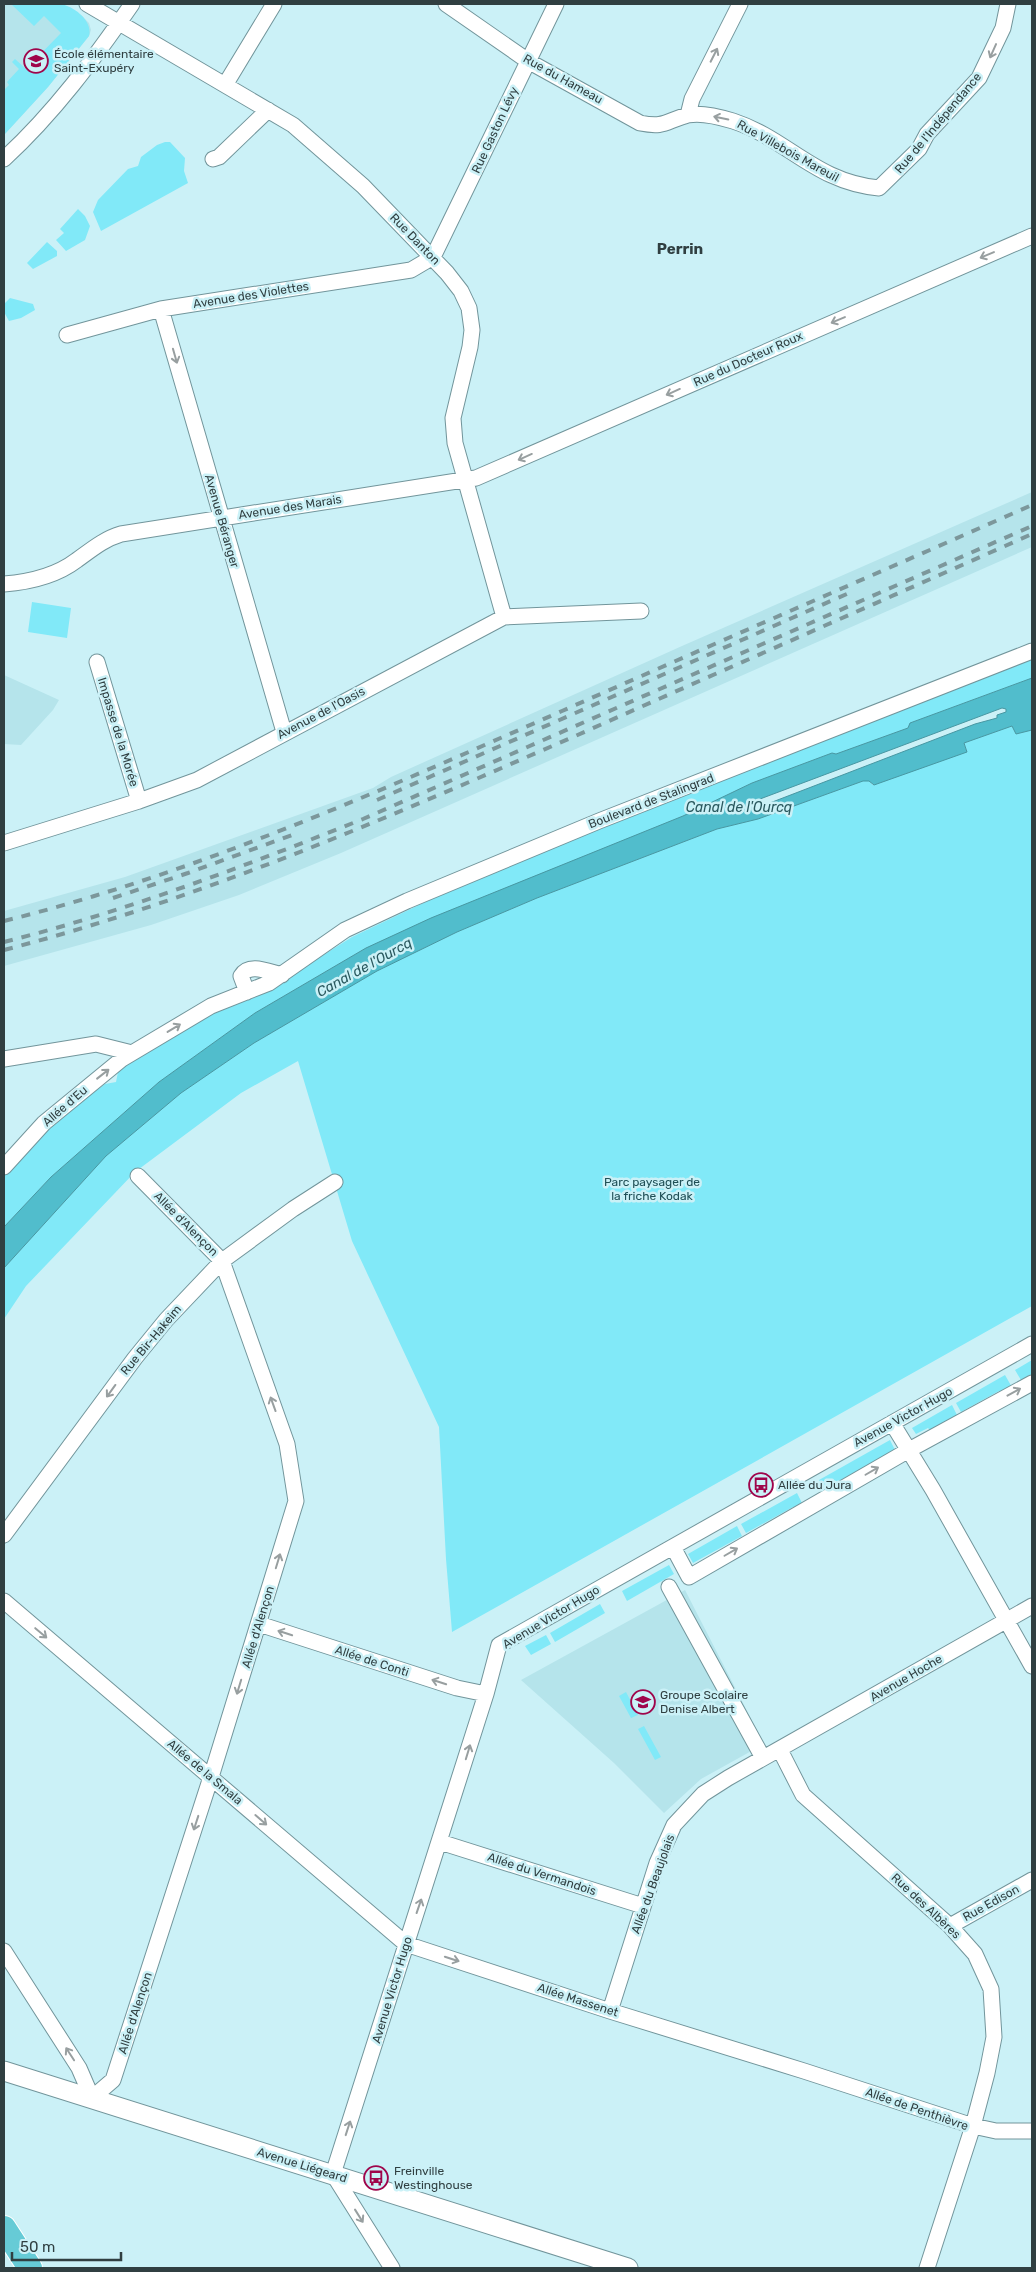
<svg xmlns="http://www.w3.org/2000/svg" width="1036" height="2272" font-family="Rubik,sans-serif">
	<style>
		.built { fill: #b5e4eb }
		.green { fill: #81e9f8 }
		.water { fill: #51bdcc; stroke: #4797a2; fill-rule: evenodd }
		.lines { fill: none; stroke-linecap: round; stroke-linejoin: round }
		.minor-casing { stroke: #72959b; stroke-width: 17 }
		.tertiary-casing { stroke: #72959b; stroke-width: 21 }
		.primary-casing { stroke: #fff; stroke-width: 26 }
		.minor { stroke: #fff; stroke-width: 15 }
		.tertiary { stroke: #fff; stroke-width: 19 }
		.primary { stroke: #66cbd6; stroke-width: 24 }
		.rail { stroke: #7c979b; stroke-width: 4; stroke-dasharray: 9 9; stroke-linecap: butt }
		.oneway { stroke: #989fa0 }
		.labels { text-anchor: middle; stroke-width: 5; stroke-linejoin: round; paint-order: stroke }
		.poi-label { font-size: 12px; fill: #303f41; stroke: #cbf1f7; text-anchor: start }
		.street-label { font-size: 12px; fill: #303f41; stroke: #cbf1f7 }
		.park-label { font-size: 12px; fill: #204f56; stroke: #cbf1f7 }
		.water-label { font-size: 14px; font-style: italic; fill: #29585e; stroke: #cbf1f7 }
		.quarter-label { font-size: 15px; font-weight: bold; fill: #303f41; stroke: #cbf1f7 }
	</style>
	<rect width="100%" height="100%" fill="#cbf1f7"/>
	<!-- built -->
	<path class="built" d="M4 4H61L82 16 89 23 91 30 89 36 48 87 4 135Z
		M1032 492V547L341 853 239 895 151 925 4 966V911L125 877 373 788 391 777 682 646Z
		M4 675 59 700 53 710 21 745 4 744Z
		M685 1590 764 1744 701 1779 664 1813 614 1763 521 1680Z"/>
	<!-- green -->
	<path class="green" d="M11 4C23 4 51 1 61 4 75 7 93 21 89 36L48 87 4 135V90L9 85 7 82 19 69 12 62 15 59 26 69 61 33 44 16 34 26Z
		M165 142H170L185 158 184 171 188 183 101 231 93 212 98 200 128 169 138 166 141 157 157 145Z
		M78 209 85 216 90 226 85 240 66 251 56 240 64 233 60 229Z
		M47 242 57 251V256L33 269 27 263Z
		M10 298 33 304 35 310 21 318 9 321 4 312V304Z
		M32 602 71 608 67 638 28 632Z
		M1032 657V678L910 723 908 728 836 754 832 753 752 783 683 816 366 948 255 1013 159 1082 51 1177 4 1227V1175L45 1132 91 1090H97L105 1084 116 1082 119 1067 208 1013 290 976 352 937 467 882 743 770Z
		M1012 726 1016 734 1032 730V1306L452 1632 446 1559 439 1427 352 1241 298 1061 241 1093 135 1172 26 1286 4 1319V1268L106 1156 181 1093 254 1043 377 971 457 932 537 898 717 829 758 819 863 781H869L873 785 967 751 964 743Z
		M1032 1360V1374L1021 1380 1015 1370Z
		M1005 1375 1013 1389 1001 1396 999 1391 961 1412 956 1403Z
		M952 1405 957 1415 930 1430 928 1428 916 1434 912 1428Z
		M890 1440 895 1450 837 1482 838 1488 826 1494 819 1480Z
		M797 1493 802 1503 811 1498 796 1511 793 1507 746 1533 741 1524Z
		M737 1526 742 1536 693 1563 688 1554Z
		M669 1565 674 1574 627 1601 622 1591Z
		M600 1604 605 1613 555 1642 550 1633Z
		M546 1635 551 1644 531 1655 525 1646Z
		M626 1692 638 1715 631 1718 619 1696Z
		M644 1726 661 1757 655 1760 638 1729Z"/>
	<!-- water -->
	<path class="water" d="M1032 678V730L1016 734 1012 726 964 743 967 752 874 785 869 781H863L758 819 717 829 537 898 457 932 377 971 254 1043 181 1093 106 1156 4 1268V1227L51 1177 159 1082 255 1013 366 948 431 918 683 816 752 783 832 753 836 754 908 728 910 723ZM1002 708 1006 709V712L997 715V718L975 724 762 806 758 804 760 799Z"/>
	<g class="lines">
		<!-- minor casing -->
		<g class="minor-casing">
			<path id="minor" d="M87 4 293 125 363 186 447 273 461 291 469 308 472 330 470 347 453 418 455 443 504 617
				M446 4 528 61 640 123C666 128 665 121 688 115 702 112 720 117 733 121 788 139 815 182 879 188L919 149 927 134 979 78 1003 28 1008 4
				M225 85 274 4
				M688 115 692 99 740 4
				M4 159C54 113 94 59 132 4
				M213 159 219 157 268 110
				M161 309 284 732
				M67 335 161 309 411 270 433 257 556 4
				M4 584C30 582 56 576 77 560 91 550 104 539 121 534L476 478 1032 236
				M97 662 139 801
				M4 843 139 801 197 780 504 617 641 611
				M247 992 241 976C249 962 269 972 282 975
				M4 1059 96 1044 132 1053
				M4 1167 44 1123 122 1059 211 1006 269 983 345 930 407 901 599 821 1032 651
				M892 1423 933 1490 1032 1666
				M4 1535 135 1358 166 1320 222 1261 293 1209 335 1182
				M673 1547 689 1577 909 1450 1032 1383
				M669 1587 763 1758
				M4 1601 406 1944 610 2011 804 2071 973 2126 996 2131H1032
				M259 1624 457 1688 486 1694
				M780 1750 803 1795 950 1926 975 1954 991 1989 994 2037 987 2073 973 2126 927 2268
				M440 1842 643 1906
				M950 1926 1032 1880
				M4 1951 79 2068 92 2098 113 2080 211 1777 296 1501 287 1444 222 1261 138 1176
				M610 2011 657 1863 674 1825 703 1794 728 1778 1032 1606
				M392 2268 333 2174 486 1694 499 1645 1032 1344"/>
		</g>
		<!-- tertiary casing -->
		<g class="tertiary-casing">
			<path id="tertiary" d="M4 2071 628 2268"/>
		</g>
		<!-- primary casing -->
		<g class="primary-casing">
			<path id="primary" d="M4 2228 30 2268"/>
		</g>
		<!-- minor -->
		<use href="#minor" class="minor"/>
		<!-- tertiary -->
		<use href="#tertiary" class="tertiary"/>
		<!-- primary -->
		<use href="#primary" class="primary"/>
		<!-- rail -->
		<path class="rail" d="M377 800 849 593
			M113 898 188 873 292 835
			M4 921C197 873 380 791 562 711 718 642 876 574 1032 505
			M4 942C127 911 245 866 363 819L1032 526
			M4 950C201 899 387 818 573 737 726 669 879 602 1032 534"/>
	</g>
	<!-- one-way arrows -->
	<defs><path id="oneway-shaft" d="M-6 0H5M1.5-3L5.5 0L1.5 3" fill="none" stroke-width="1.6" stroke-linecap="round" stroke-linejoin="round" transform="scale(1.25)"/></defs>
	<g class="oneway">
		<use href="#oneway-shaft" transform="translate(993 51) rotate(114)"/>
		<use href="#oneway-shaft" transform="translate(714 55) rotate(-63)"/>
		<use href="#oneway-shaft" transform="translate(721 118) rotate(-168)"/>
		<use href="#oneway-shaft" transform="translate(987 255) rotate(157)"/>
		<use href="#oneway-shaft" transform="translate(838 320) rotate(157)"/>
		<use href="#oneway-shaft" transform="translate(175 356) rotate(74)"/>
		<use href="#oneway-shaft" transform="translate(673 392) rotate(156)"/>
		<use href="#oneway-shaft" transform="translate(525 457) rotate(156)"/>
		<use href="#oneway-shaft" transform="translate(174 1028) rotate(-31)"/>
		<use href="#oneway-shaft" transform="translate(103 1074) rotate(-38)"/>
		<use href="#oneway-shaft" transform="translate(111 1391) rotate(126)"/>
		<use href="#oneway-shaft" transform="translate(1014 1392) rotate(-29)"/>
		<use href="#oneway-shaft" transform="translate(273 1404) rotate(-110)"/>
		<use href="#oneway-shaft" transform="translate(872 1471) rotate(-30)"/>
		<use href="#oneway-shaft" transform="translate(731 1552) rotate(-30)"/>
		<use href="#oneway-shaft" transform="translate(278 1561) rotate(-73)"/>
		<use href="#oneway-shaft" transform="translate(41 1633) rotate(40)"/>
		<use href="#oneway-shaft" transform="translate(285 1633) rotate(-162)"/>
		<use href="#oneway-shaft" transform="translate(439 1682) rotate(-162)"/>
		<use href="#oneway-shaft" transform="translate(239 1687) rotate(107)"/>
		<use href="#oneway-shaft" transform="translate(468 1752) rotate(-73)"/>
		<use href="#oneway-shaft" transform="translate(261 1820) rotate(41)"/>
		<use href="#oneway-shaft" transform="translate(196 1823) rotate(108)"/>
		<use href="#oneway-shaft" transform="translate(419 1906) rotate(-71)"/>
		<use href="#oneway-shaft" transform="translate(452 1959) rotate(18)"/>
		<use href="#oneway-shaft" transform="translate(70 2054) rotate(-123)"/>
		<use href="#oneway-shaft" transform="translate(348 2128) rotate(-72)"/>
		<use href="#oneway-shaft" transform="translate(359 2216) rotate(58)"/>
	</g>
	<!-- icons -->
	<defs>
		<g id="school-ring" transform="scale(1.25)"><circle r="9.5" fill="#cbf1f7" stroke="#9f054b" stroke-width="1.5"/><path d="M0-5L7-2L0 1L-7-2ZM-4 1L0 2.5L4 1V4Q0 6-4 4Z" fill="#9f054b"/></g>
		<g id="bus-ring" transform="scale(1.25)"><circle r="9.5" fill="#cbf1f7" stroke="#9f054b" stroke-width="1.5"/><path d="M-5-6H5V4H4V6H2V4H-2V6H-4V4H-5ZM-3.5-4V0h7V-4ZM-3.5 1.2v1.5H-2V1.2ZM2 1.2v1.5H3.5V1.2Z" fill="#9f054b"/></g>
	</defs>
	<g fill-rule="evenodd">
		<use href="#school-ring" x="36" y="61"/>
		<use href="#bus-ring" x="761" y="1485"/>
		<use href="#school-ring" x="643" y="1702"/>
		<use href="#bus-ring" x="376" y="2178"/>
	</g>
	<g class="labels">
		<!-- poi labels -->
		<g class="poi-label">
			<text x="54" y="58">École élémentaire<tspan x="54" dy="14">Saint-Exupéry</tspan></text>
			<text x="778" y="1489">Allée du Jura</text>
			<text x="660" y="1699">Groupe Scolaire<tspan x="660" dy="14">Denise Albert</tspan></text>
			<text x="394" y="2175">Freinville<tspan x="394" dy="14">Westinghouse</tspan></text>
		</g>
		<!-- street labels -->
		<g class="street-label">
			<text transform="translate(563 79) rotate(29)" y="4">Rue du Hameau</text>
			<text transform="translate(938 123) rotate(-50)" y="4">Rue de l'Indépendance</text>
			<text transform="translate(495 130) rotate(-65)" y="4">Rue Gaston Lévy</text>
			<text transform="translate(788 151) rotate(29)" y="4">Rue Villebois Mareuil</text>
			<text transform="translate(415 239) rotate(46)" y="4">Rue Danton</text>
			<text transform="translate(251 295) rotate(-9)" y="4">Avenue des Violettes</text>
			<text transform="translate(748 359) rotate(-24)" y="4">Rue du Docteur Roux</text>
			<text transform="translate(290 507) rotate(-9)" y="4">Avenue des Marais</text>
			<text transform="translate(222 521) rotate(74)" y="4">Avenue Béranger</text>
			<text transform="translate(321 713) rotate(-28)" y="4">Avenue de l'Oasis</text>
			<text transform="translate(118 732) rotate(73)" y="4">Impasse de la Morée</text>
			<text transform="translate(651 801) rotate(-21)" y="4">Boulevard de Stalingrad</text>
			<text transform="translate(65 1106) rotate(-41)" y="4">Allée d'Eu</text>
			<text transform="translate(186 1224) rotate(45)" y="4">Allée d'Alençon</text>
			<text transform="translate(151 1340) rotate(-50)" y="4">Rue Bir-Hakeim</text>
			<text transform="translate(903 1417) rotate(-29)" y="4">Avenue Victor Hugo</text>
			<text transform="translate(551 1617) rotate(-31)" y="4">Avenue Victor Hugo</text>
			<text transform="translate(258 1627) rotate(-73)" y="4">Allée d'Alençon</text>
			<text transform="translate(372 1661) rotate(18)" y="4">Allée de Conti</text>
			<text transform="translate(906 1678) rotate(-30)" y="4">Avenue Hoche</text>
			<text transform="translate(205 1772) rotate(40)" y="4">Allée de la Smala</text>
			<text transform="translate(542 1874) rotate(18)" y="4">Allée du Vermandois</text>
			<text transform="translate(653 1884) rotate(-70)" y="4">Allée du Beaujolais</text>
			<text transform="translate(991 1903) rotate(-29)" y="4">Rue Edison</text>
			<text transform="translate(926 1906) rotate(43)" y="4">Rue des Albères</text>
			<text transform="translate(392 1990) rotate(-73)" y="4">Avenue Victor Hugo</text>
			<text transform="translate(578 2000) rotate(18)" y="4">Allée Massenet</text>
			<text transform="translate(135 2013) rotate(-72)" y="4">Allée d'Alençon</text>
			<text transform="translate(917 2109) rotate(19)" y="4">Allée de Penthièvre</text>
			<text transform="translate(302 2165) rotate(17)" y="4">Avenue Liégeard</text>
		</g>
		<!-- park labels -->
		<g class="park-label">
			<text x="652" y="1186">Parc paysager de<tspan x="652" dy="14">la friche Kodak</tspan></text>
		</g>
		<!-- water labels -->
		<g class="water-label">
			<text x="739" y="812">Canal de l'Ourcq</text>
			<text transform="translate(364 967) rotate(-29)" y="5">Canal de l'Ourcq</text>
		</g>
		<!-- quarter labels -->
		<g class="quarter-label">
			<text x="680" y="254">Perrin</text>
		</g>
	</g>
	<!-- border -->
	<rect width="1036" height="2272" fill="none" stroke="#303f41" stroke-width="10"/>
	<!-- scale -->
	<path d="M12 2252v8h109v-8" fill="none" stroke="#303f41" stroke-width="2.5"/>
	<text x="20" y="2252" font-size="15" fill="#303f41" stroke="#cbf1f7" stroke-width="4" paint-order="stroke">50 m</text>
</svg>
